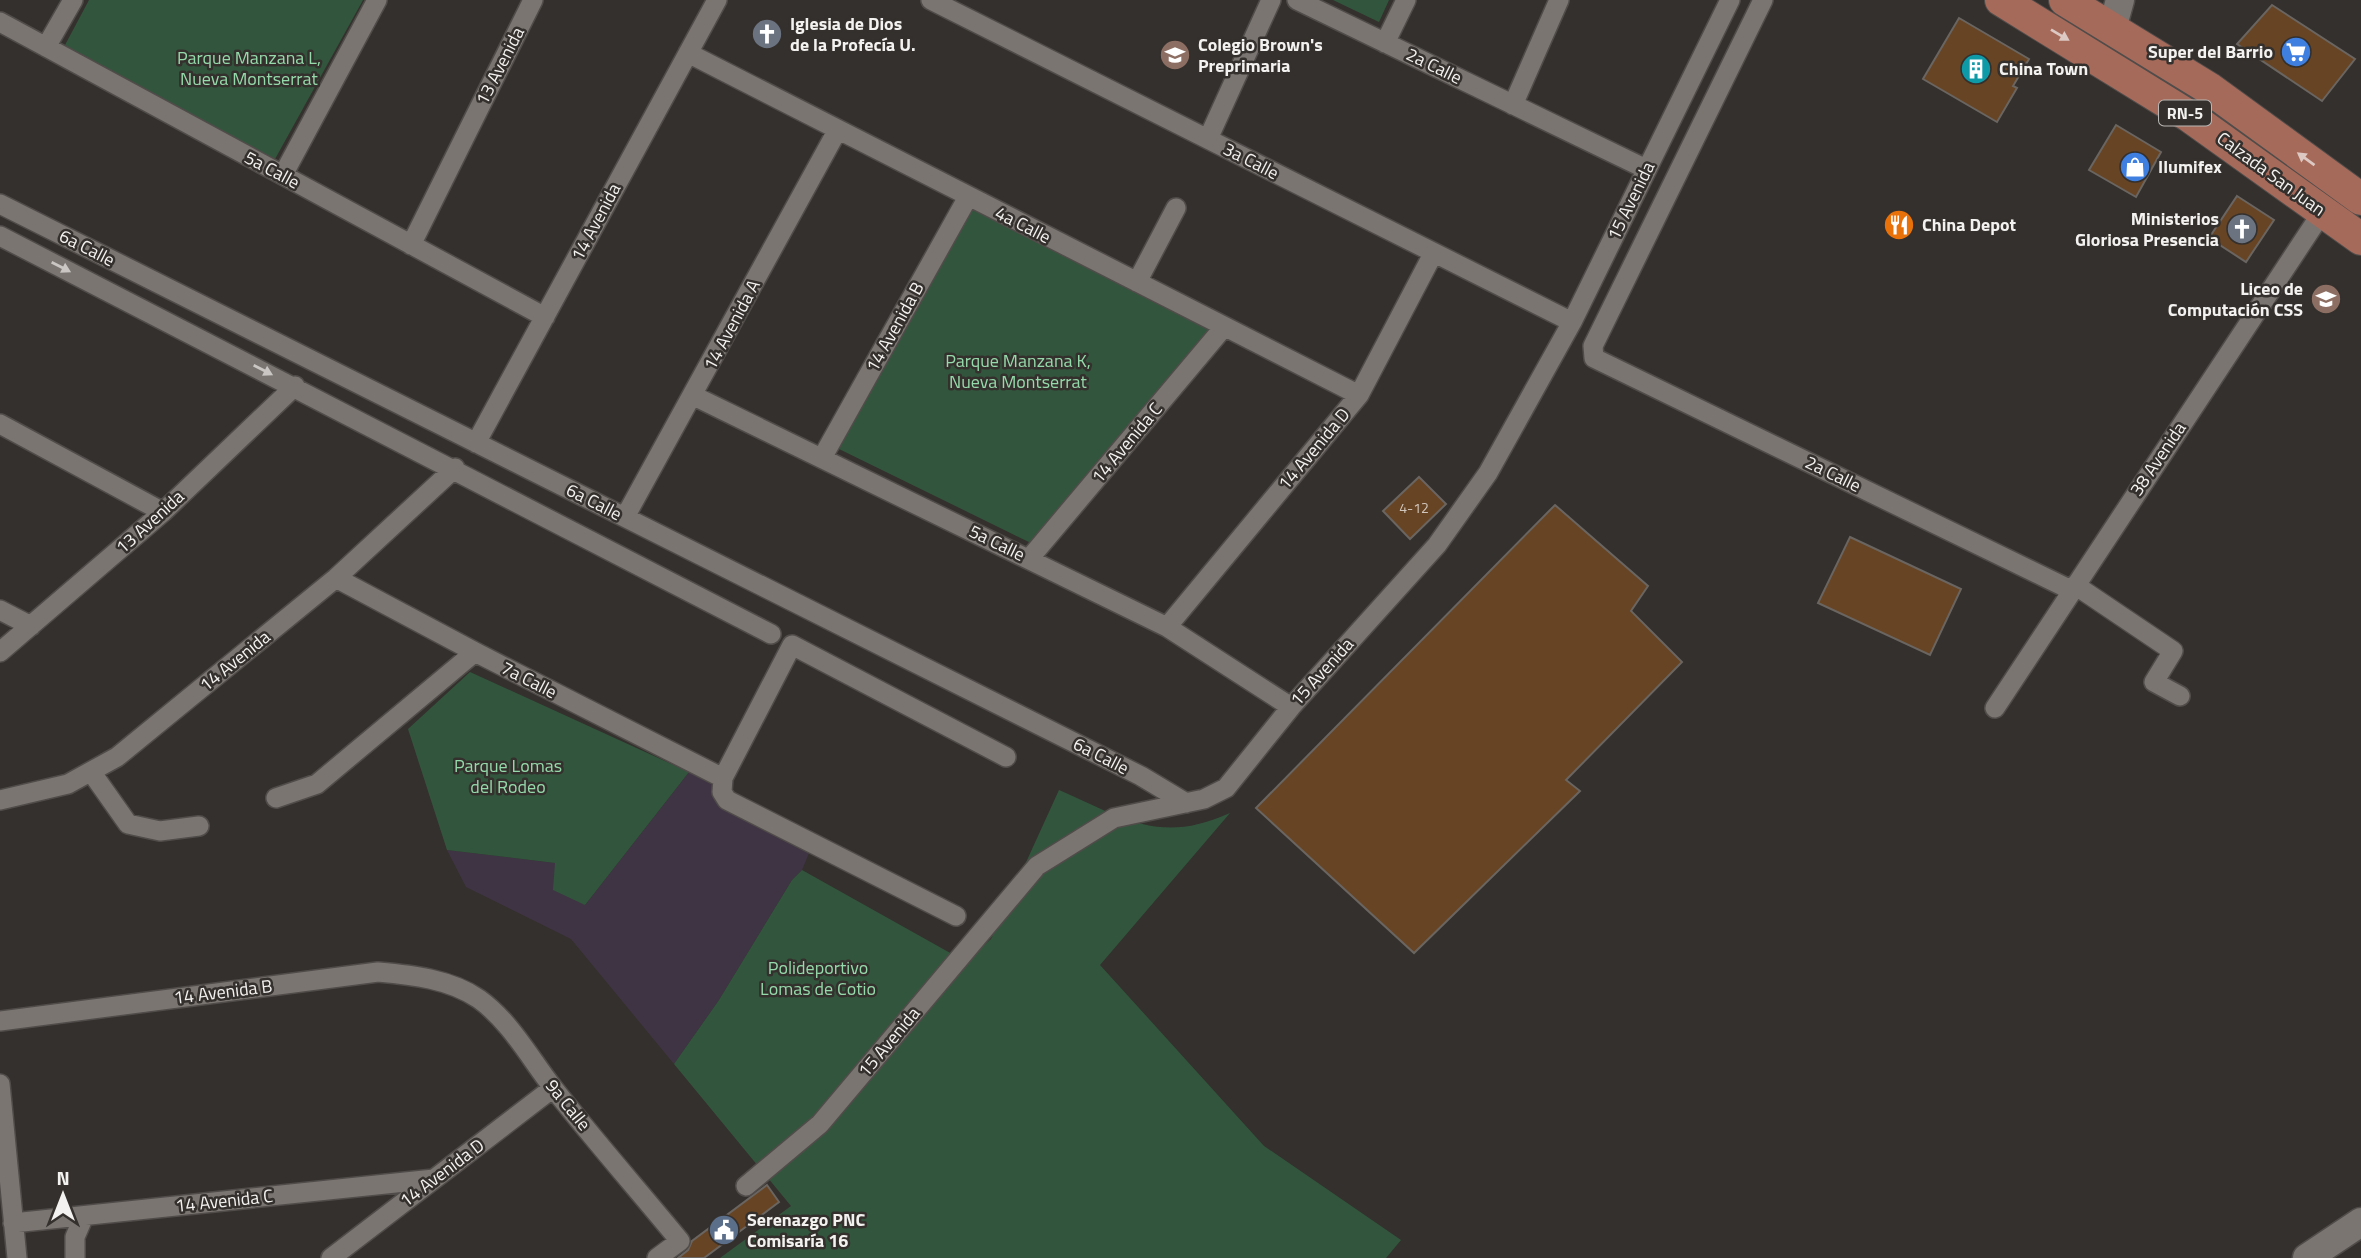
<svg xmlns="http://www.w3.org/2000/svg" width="2361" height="1258" font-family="'Titillium Web',sans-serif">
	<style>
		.commercial { fill: #3f3444 }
		.green { fill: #32563d }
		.building { fill: #674423; stroke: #6a6561; stroke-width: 2 }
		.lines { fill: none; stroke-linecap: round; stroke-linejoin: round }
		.street-casing { stroke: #504c4a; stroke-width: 22 }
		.secondary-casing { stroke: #504c4a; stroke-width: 31 }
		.primary-casing { stroke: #504c4a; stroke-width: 34 }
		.street { stroke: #7a7571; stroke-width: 19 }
		.secondary { stroke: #7a7571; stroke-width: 28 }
		.primary { stroke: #a66a5b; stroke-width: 32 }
		.oneway { fill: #ddc9c3 }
		.oneway2 { fill: #c9c6c4 }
		.labels { text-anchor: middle; stroke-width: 5; stroke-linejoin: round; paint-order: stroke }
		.number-label { font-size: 14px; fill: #d1c6bd }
		.shield { fill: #34302d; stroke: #bab8b6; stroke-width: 2 }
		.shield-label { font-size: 16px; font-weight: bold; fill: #f4f2f0 }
		.poi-label { font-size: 18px; font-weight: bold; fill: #f4f2f0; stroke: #34302d; text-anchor: start }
		.park-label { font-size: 18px; fill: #95daaa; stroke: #34302d }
		.street-label { font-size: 18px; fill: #f4f2f0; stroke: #34302d }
	</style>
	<rect width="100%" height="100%" fill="#34302d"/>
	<!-- commercial -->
	<path class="commercial" d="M689 772 814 841 802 870 792 880 719 1000 674 1064 571 939 466 887 447 850 555 863 585 905Z"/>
	<!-- green -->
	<path class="green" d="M89 0H363L275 159 65 45Z
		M1333 0H1389L1379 22Z
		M972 207 1209 330 1031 543 837 448Z
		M470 672 689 772 585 905 553 890 555 863 447 850 408 729Z
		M1059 790C1123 818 1160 845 1230 813L1100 965 1264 1146 1401 1240 1386 1258H720L791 1206 674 1064 719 1000 792 880 802 870 952 954H974L991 939Z"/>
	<!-- building -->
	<path class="building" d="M2272 5 2355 59 2322 101 2237 44Z
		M1959 18 2029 59 2013 86 2017 88 1997 122 1923 79Z
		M2116 125 2161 152 2136 197 2089 170Z
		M2237 196 2274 220 2246 262 2209 238Z
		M1419 477 1446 504 1410 539 1383 511Z
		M1555 505 1648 586 1631 611 1682 662 1566 780 1580 791 1414 953 1256 808Z
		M1850 537 1961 589 1930 655 1818 603Z
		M767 1185 779 1202 704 1258H678L688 1250 692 1241Z"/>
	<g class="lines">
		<!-- street casing -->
		<g class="street-casing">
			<path id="street" d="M931 0 1572 322
				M1297 0 1646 169
				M1763 0 1593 346 1594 358 2071 590
				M0 22 545 317
				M1385 43 1406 0
				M46 47 73 0
				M688 53 1359 395
				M1513 105 1559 0
				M1208 139 1271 0
				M283 175 377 0
				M0 204 1141 776 1186 803
				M0 236 771 634
				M411 245 533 0
				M1137 282 1176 208
				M694 396 1167 627 1291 707
				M0 424 163 512
				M476 443 717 0
				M822 458 968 197
				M625 517 837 131
				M1029 559 1224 327
				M336 578 475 652 723 778
				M2075 585 2173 651 2154 682 2180 696
				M0 610 31 626
				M1167 627 1359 395 1433 254
				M0 652 163 512 295 386
				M1995 708 2323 211
				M92 773 128 824 160 831 199 826
				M276 798 317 784 475 652
				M0 800 68 784 117 757 336 578 455 468
				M956 916 727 800 722 792 723 778 792 645 1006 757
				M0 1021 378 972C412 975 450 979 479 999 511 1022 531 1060 554 1089 595 1141 638 1190 680 1241L657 1258
				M0 1084 17 1258
				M746 1186 820 1124 1037 866 1114 818 1204 799 1226 788 1291 707 1437 545 1488 473 1572 322 1730 0
				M13 1223 434 1179
				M75 1258V1237L84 1216
				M331 1258 553 1088"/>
		</g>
		<!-- secondary casing -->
		<g class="secondary-casing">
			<path id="secondary" d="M2112 29 2120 0
				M2307 1258 2361 1222"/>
		</g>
		<!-- primary casing -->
		<g class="primary-casing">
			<path id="primary" d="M2001 0 2189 116 2361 239
				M2065 0 2210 89 2361 199"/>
		</g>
		<!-- street -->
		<use href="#street" class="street"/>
		<!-- secondary -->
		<use href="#secondary" class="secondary"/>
		<!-- primary -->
		<use href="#primary" class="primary"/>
	</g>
	<!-- one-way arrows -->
	<defs><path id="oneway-solid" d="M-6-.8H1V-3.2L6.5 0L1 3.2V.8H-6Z" transform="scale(1.75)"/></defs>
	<g class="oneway">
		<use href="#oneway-solid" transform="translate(2060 35) rotate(31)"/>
		<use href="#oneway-solid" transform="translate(2306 159) rotate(-144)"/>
	</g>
	<g class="oneway2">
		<use href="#oneway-solid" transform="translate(61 267) rotate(27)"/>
		<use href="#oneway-solid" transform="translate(263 370) rotate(27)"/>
	</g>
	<!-- icons -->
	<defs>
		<g id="church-disc" transform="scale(1.575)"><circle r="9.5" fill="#6b7280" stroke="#34302d"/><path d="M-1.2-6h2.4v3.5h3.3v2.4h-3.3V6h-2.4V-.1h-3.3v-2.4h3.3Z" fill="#fff"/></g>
		<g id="supermarket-disc" transform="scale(1.575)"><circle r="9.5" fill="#3f7fe0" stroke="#34302d"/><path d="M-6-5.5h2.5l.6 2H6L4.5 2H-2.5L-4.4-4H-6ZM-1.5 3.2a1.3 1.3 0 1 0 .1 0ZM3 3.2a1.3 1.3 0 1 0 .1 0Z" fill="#fff"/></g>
		<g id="school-disc" transform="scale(1.575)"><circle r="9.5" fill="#8d6e63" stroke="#34302d"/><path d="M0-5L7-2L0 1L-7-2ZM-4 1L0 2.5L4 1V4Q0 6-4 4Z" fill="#fff"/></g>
		<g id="building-disc" transform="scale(1.575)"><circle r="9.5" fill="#0f9aa8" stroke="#34302d"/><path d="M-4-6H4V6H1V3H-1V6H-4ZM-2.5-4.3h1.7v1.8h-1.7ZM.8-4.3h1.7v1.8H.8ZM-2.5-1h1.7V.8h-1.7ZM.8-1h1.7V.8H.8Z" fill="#fff"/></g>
		<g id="shop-disc" transform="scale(1.575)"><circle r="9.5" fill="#3f7fe0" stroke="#34302d"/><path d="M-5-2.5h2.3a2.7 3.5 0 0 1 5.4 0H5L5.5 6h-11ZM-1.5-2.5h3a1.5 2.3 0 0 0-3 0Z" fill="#fff"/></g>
		<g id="restaurant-disc" transform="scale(1.575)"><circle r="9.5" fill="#e8710a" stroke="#34302d"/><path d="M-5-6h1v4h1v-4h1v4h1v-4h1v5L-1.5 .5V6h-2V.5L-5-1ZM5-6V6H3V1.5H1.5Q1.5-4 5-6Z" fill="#fff"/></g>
		<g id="civic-disc" transform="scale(1.575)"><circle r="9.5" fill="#5c6f8a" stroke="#34302d"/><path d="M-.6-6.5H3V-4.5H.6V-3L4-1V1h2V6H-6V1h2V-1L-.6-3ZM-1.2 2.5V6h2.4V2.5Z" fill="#fff"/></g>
	</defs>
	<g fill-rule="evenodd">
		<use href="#church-disc" x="767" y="34"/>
		<use href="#supermarket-disc" x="2296" y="52"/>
		<use href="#school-disc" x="1175" y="55"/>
		<use href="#building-disc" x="1976" y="69"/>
		<use href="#shop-disc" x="2135" y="167"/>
		<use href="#restaurant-disc" x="1899" y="225"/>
		<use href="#church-disc" x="2242" y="229"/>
		<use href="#school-disc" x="2326" y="299"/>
		<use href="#civic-disc" x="724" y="1230"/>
	</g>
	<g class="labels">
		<!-- number labels -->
		<g class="number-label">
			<text x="1414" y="513">4-12</text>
		</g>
		<!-- shield labels -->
		<rect class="shield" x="2159" y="100.5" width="52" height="25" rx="5"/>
		<g class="shield-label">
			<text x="2185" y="119">RN-5</text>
		</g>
		<!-- poi labels -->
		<g class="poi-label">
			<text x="790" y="30">Iglesia de Dios<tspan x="790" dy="21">de la Profecía U.</tspan></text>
			<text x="1198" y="51">Colegio Brown's<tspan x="1198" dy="21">Preprimaria</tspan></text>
			<text x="2273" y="58" text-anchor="end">Super del Barrio</text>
			<text x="1999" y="75">China Town</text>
			<text x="2158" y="173">Ilumifex</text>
			<text x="2219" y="225" text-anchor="end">Ministerios<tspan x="2219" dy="21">Gloriosa Presencia</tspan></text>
			<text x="1922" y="231">China Depot</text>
			<text x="2303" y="295" text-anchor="end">Liceo de<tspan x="2303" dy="21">Computación CSS</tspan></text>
			<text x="747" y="1226">Serenazgo PNC<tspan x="747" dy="21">Comisaría 16</tspan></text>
		</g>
		<!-- park labels -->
		<g class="park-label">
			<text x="249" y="64">Parque Manzana L,<tspan x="249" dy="21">Nueva Montserrat</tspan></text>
			<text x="1018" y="367">Parque Manzana K,<tspan x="1018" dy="21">Nueva Montserrat</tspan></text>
			<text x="508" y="772">Parque Lomas<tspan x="508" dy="21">del Rodeo</tspan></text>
			<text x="818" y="974">Polideportivo<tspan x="818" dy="21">Lomas de Cotio</tspan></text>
		</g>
		<!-- street labels -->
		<g class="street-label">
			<text transform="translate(500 66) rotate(-63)" y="6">13 Avenida</text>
			<text transform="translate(1434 66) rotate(26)" y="6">2a Calle</text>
			<text transform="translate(1251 161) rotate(27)" y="6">3a Calle</text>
			<text transform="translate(272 170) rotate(28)" y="6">5a Calle</text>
			<text transform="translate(2271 174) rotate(36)" y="6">Calzada San Juan</text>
			<text transform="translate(1631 201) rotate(-64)" y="6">15 Avenida</text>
			<text transform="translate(596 222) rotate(-62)" y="6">14 Avenida</text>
			<text transform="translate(1023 225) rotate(27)" y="6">4a Calle</text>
			<text transform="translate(87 248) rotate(27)" y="6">6a Calle</text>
			<text transform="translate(732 325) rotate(-62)" y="6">14 Avenida A</text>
			<text transform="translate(895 327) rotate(-61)" y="6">14 Avenida B</text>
			<text transform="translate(1127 443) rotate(-50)" y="6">14 Avenida C</text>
			<text transform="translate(1314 449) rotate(-50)" y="6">14 Avenida D</text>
			<text transform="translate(2158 459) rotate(-56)" y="6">38 Avenida</text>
			<text transform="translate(1833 474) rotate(26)" y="6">2a Calle</text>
			<text transform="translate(594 502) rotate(27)" y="6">6a Calle</text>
			<text transform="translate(150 522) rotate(-42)" y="6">13 Avenida</text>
			<text transform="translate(997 543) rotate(26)" y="6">5a Calle</text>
			<text transform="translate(235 661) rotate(-39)" y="6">14 Avenida</text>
			<text transform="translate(1322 672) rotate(-48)" y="6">15 Avenida</text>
			<text transform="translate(529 680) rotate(27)" y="6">7a Calle</text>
			<text transform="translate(1101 756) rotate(27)" y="6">6a Calle</text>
			<text transform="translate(223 992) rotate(-7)" y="6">14 Avenida B</text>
			<text transform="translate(889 1042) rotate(-50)" y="6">15 Avenida</text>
			<text transform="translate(568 1105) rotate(51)" y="6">9a Calle</text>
			<text transform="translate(442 1173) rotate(-37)" y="6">14 Avenida D</text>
			<text transform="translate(224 1201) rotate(-6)" y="6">14 Avenida C</text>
		</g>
	</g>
	<!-- north arrow -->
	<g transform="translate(63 1195)" stroke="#34302d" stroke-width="5" paint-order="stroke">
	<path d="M0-5L12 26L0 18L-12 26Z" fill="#f4f2f0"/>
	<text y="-10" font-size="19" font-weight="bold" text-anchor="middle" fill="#f4f2f0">N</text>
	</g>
</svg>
